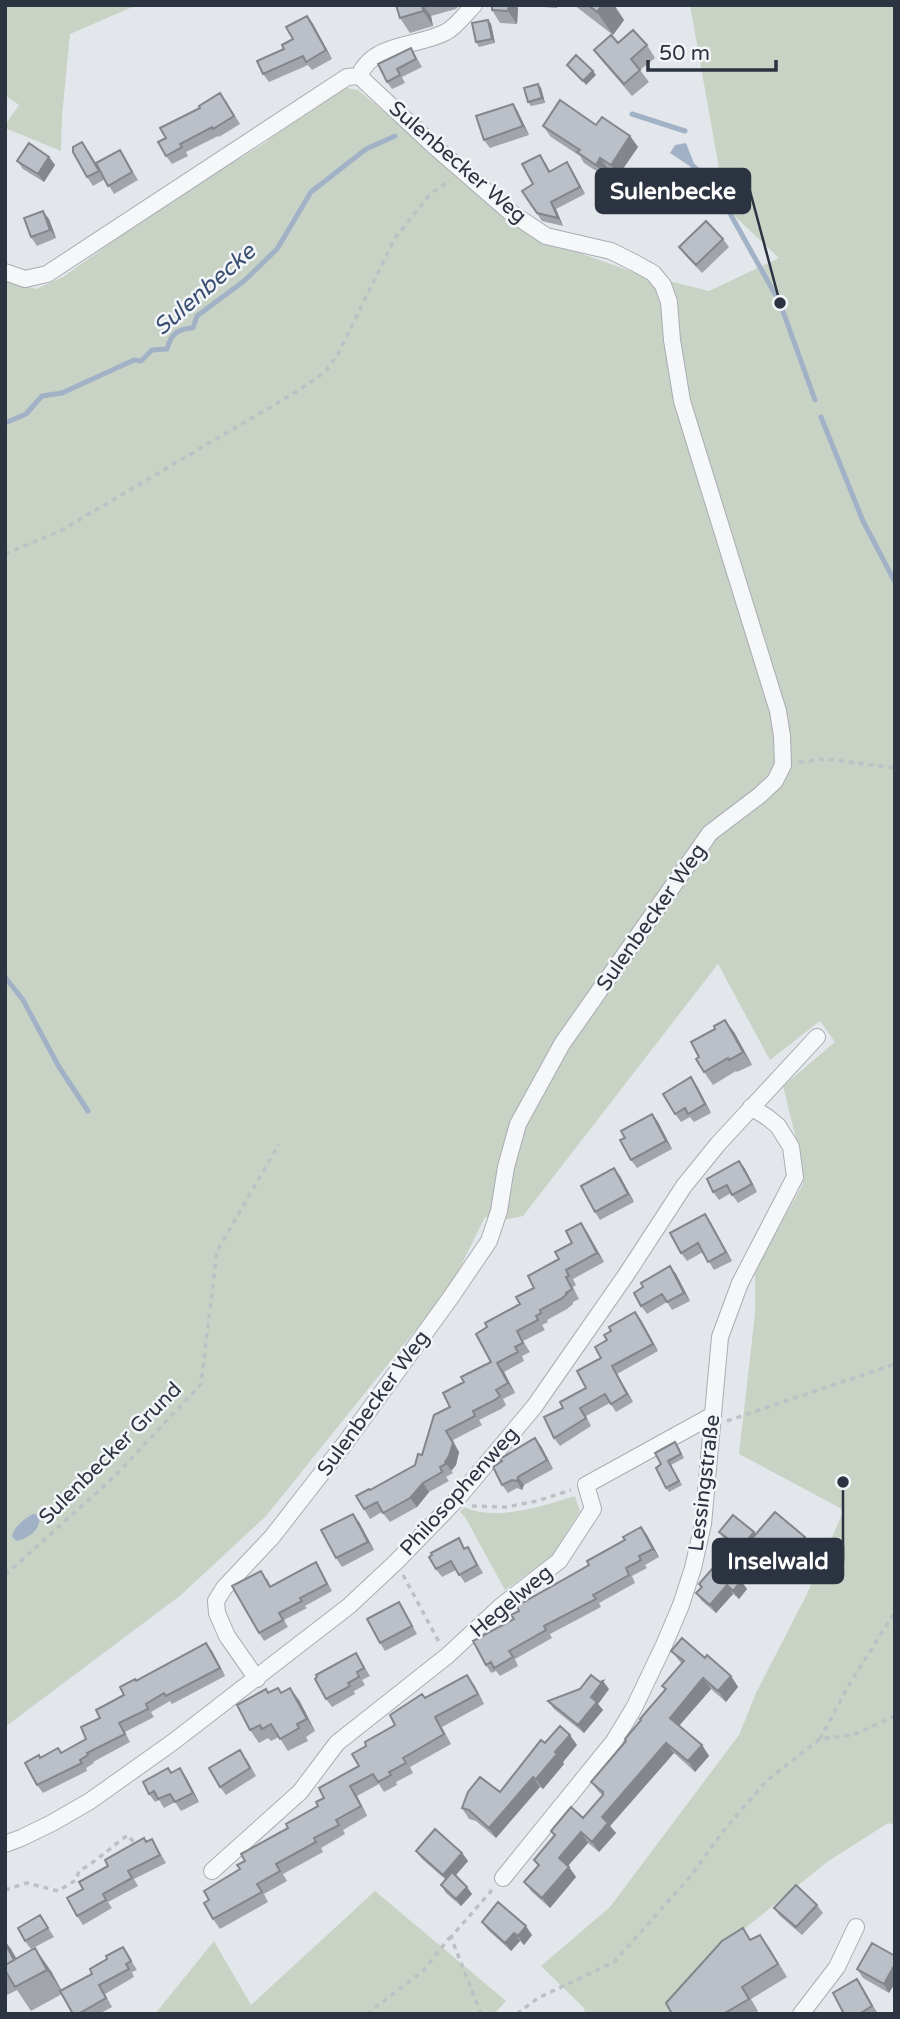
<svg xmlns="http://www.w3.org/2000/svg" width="900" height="2019" font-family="'Varela Round',sans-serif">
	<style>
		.green { fill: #c8d3c5 }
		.water { fill: #a1b2c7 }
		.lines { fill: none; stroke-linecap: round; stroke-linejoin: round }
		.stream { stroke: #a1b2c7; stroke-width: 5 }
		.street-casing { stroke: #a8adb4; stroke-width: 18 }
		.path { stroke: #bdc0c5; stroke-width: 3.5; stroke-dasharray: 5 5; stroke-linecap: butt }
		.street { stroke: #f6f7f9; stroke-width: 16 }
		.wall { fill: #a1a4ab }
		.shaded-wall { fill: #83868b }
		.building { fill: #bbbfc7; stroke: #83868b; stroke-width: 2 }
		.labels { text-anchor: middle; stroke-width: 5; stroke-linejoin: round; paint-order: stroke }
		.street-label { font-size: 21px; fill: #2c3341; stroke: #f3f5f8 }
		.water-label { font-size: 23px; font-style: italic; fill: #395072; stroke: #f3f5f8 }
		.leader { fill: none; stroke: #2c3341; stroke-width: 2.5 }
		.callout-dot { fill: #2c3341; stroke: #f3f5f8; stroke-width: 2.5 }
		.callout { fill: #2c3341; stroke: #2c3341; stroke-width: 2.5 }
		.callout-label { font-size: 23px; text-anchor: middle; font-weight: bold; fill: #fff }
	</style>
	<rect width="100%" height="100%" fill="#e3e6ea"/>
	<!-- green -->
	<path class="green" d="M5 5H137L70 34 62 116 61 151 5 128V125L19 105 5 95Z
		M690 5H895V1825L888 1823 827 1862 728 1942 668 2014H585L584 2008 541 1966 610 1907 739 1735 756 1693 806 1596 844 1510 739 1454 755 1314V1269L803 1184V1167L783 1086 835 1042 820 1021 770 1060 718 964 523 1216 499 1221 485 1217 451 1286 266 1516 181 1595 5 1727V279L12 282 36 289 63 277 190 186 233 159 241 158 268 141 267 135 341 87 358 90 469 182 549 242 633 272 709 291 779 258 726 208Z
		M575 1496 580 1511 552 1556 505 1590 465 1517 460 1512 464 1507C496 1522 543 1506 575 1496Z
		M375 1891 506 2001 494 2014H155L214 1941 251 2005Z"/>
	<!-- water -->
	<path class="water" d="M686 143 697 171 670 153 675 145Z
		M33 1514 40 1515C40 1530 31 1537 17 1541L12 1537C13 1527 24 1519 33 1514Z"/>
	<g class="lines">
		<!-- stream -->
		<path class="stream" d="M632 114 685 131
			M693 166 713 183 780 303 815 400
			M821 417 863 521 895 582
			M5 423 26 414 42 396 62 393 134 360 141 361 152 350 167 349C171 334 177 329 193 328L197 316 244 281 277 249 311 192 366 149 395 136
			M5 977 23 1000 59 1067 88 1111"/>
		<!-- street casing -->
		<g class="street-casing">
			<path id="street" d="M359 76C373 42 418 47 446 32 456 27 465 14 474 5
				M5 272 25 279 47 274 347 77 359 76 434 146 510 212 546 236 611 251 635 263 653 273 663 285 669 302 672 340 682 401 778 711 782 736 783 765 775 781 760 795 710 833 562 1044 518 1124 506 1167 499 1211 489 1241 451 1297 346 1442 272 1537 224 1588 216 1601 217 1613 227 1636 257 1679
				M5 1844 21 1838 52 1823 90 1801 173 1742 349 1606 396 1562 457 1499 534 1407 626 1275 684 1186 718 1144 817 1037
				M212 1871 300 1792 337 1743 447 1656 501 1606 559 1561 593 1509 586 1485 713 1415
				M503 1878 614 1741 634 1708 664 1645 681 1605 693 1568 703 1524 720 1337 740 1283 795 1177 791 1147 778 1126 767 1117 751 1107
				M801 2014 837 1967 856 1927"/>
		</g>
		<!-- path -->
		<path class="path" d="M5 554 60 531 296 392 325 372 338 354 395 238 431 193 450 181
			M799 762 826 759 895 768
			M727 1421 895 1364
			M472 1506 506 1507 537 1501 571 1490
			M5 1575 114 1477 201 1384 217 1251 279 1144
			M403 1575 439 1642
			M820 1739 850 1683 895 1612
			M5 1890 27 1883 58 1891 76 1880 79 1871C97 1861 111 1847 128 1835L137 1847
			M367 2014 423 1971 450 1937
			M481 2014 451 1937 492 1890
			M517 2014 538 1998 614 1962 690 1877 721 1834 766 1781 820 1739 853 1735 895 1716"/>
		<!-- street -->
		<use href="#street" class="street"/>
	</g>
	<!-- wall -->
	<path class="wall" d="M396 5H459L456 9 431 16 433 26 410 33 400 18Z
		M492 5H516L518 8 517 24 500 23 492 10Z
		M518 5H557V8Z
		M574 5H614L624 20 613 35Z
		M307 16 313 24 332 59 312 70 308 65 269 82 263 74 293 39Z
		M488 20 491 24 495 43 479 47 476 42Z
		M618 43 647 45 655 58 640 70 649 82 632 96 603 62 594 50Z
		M411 48 422 67 402 77 405 83 392 89 387 82Z
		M538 84 541 88 545 103 531 106 528 102Z
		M226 101 240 124 219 137 218 136 186 152 188 156 172 164 166 156Z
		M513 104 518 112 529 135 490 148 484 140Z
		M596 125 630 136 638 147 618 176 608 169 604 176 584 163 580 156 551 137 543 126Z
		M88 150 96 163 120 150 138 180 114 194 105 179 93 186 87 177Z
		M49 157 55 165 44 182 23 169 17 161Z
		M545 162 550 171 572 170 585 194 556 209 563 226 542 221 522 191 533 184Z
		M49 219 56 238 37 246 31 237Z
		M723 239 729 247 702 273 685 255 679 247Z
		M734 1032 752 1065 737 1072 736 1071 713 1085 704 1072Z
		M697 1086 711 1113 694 1122 690 1117 681 1122 675 1114Z
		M652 1114 658 1122 672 1149 637 1168 631 1160 625 1138Z
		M739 1161 745 1169 757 1192 738 1203 731 1193 719 1200 713 1192Z
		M620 1176 634 1202 600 1220 595 1212Z
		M705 1214 711 1223 732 1261 714 1270 703 1252 687 1261 681 1253Z
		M587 1232 604 1262 573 1279 576 1285 573 1287 579 1299 573 1302V1304L567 1309 547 1320 548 1322 542 1325 545 1330 523 1341 530 1352 522 1356 524 1361 504 1372 515 1393 503 1399 506 1405 501 1409 479 1420 482 1425 453 1440 459 1452 456 1465 451 1471 453 1473 446 1477 449 1481 429 1492 417 1507 390 1522 382 1512 370 1519 364 1509 370 1490 415 1465 422 1455 464 1382 491 1362 487 1327 520 1304 559 1259 572 1243Z
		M670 1266 676 1274 690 1301 672 1310 667 1302 647 1314 641 1306Z
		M641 1320 658 1351 617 1374 633 1402 616 1412 610 1403 586 1416 591 1426 560 1446 554 1438 563 1408 586 1388Z
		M541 1446 553 1469 524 1485 522 1490 517 1488 508 1493 502 1485V1461Z
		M678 1446 684 1458 671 1465 682 1485 669 1492 666 1488 661 1464Z
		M359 1522 374 1550 342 1567 336 1558Z
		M641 1527 647 1535 659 1557 645 1565 647 1568 632 1576 635 1583 599 1603 601 1607 550 1634 552 1638 515 1659 518 1666 500 1676 496 1671 491 1673 486 1665 519 1611 589 1565Z
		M719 1532H754L755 1535 805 1537 810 1545 798 1561 788 1552 775 1567 755 1550 753 1546 732 1570 719 1559 714 1552 725 1540Z
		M468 1547 483 1573 465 1583 456 1570 442 1577 436 1569Z
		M321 1570 332 1591 305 1606 307 1608 284 1620 288 1627 264 1641 259 1633 267 1578 271 1587Z
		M741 1581 747 1589 739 1599 733 1594 716 1613 702 1601 696 1593 701 1587 699 1584Z
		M399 1602 404 1610 417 1634 385 1651 380 1643Z
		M206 1643 212 1651 225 1676 172 1704 170 1701 151 1712 154 1717 125 1732 130 1742 93 1762 94 1763 86 1768 87 1771 43 1793 37 1785 41 1758 58 1748 61 1753 86 1739 100 1718 124 1695 136 1681Z
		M671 1651 705 1658 731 1676 738 1687 726 1702 711 1689 679 1726 702 1745 709 1756 695 1772 674 1753 610 1826 616 1833 599 1852 588 1843 568 1866 576 1877 550 1908 532 1892 524 1882 538 1866 534 1860 554 1836 551 1831 583 1818 603 1796 599 1792 591 1782 626 1741 665 1689 662 1686 682 1664Z
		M361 1661 370 1676 362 1680 365 1685 354 1691 355 1694 332 1707 326 1699Z
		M474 1685 484 1704 442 1727 451 1744 410 1767 413 1773 396 1782 397 1785 384 1792 379 1784 357 1796 367 1816 343 1830 345 1834 321 1848 323 1852 283 1874 287 1881 264 1894 268 1902 220 1929 213 1919 209 1900 240 1869 245 1861 279 1833 318 1806 324 1798 359 1766 366 1746 395 1725 425 1698Z
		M609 1689 598 1704 603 1710 584 1733 554 1709 548 1701Z
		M269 1693H281L299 1700 315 1731 306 1737 308 1741 288 1751 279 1737 271 1741 268 1738 259 1743 250 1730Z
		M545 1743 577 1745 563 1762 564 1764 543 1789 540 1787 496 1838 476 1821 469 1819 462 1808 500 1792Z
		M246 1758 256 1776 226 1795 220 1787Z
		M171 1773 186 1777 199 1802 181 1811 175 1802 164 1808 159 1800 155 1802 149 1794Z
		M152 1839 166 1863 134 1879 138 1886 108 1902 112 1908 83 1925 77 1916 108 1866Z
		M416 1851 462 1853 468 1861 456 1875 472 1894 461 1906 446 1893 441 1885 446 1880 422 1859Z
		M817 1905 823 1913 802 1935 780 1916 774 1908Z
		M40 1915 54 1937 31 1949 25 1941Z
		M482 1922 532 1935 524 1945 520 1941 511 1951 488 1930Z
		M751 1940 769 1947 787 1977 751 1999 758 2011 754 2014H672Z
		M5 1941 16 1958 51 1971 62 1991 92 1974 107 1959 123 1947 137 1970 132 1972 134 1977 105 1994 112 2007 99 2014H73L62 1994 31 2011 17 1990 5 1996Z
		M895 1956V1983L889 1993 863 1978 857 1969Z
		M863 1988 878 2014H844Z"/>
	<!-- shaded-wall -->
	<path class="shaded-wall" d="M422 5H423L431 16 433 26 423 11Z
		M509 5H516L518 8 517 24 508 11Z
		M602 5H614L624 20 613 35 597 12Z
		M307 16 313 24 332 59 326 50Z
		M488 20 491 24 495 43 492 39Z
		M593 71 596 75 586 85 583 81Z
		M538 84 541 88 545 103 542 98Z
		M513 104 518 112 529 135 523 126Z
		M630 136 638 147 618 176 611 165Z
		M49 157 55 165 44 182 38 174Z
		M600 158 608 169 604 176 596 165Z
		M567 162 572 170 585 194 580 187Z
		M551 202 556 209 563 226 558 218Z
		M43 211 49 219 56 238 50 230Z
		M725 1020 734 1032 752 1065 743 1052Z
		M691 1077 697 1086 711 1113 705 1104Z
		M652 1114 658 1122 672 1149 666 1141Z
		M739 1161 745 1169 757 1192 752 1184Z
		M614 1168 620 1176 634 1202 628 1194Z
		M705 1214 711 1223 732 1261 726 1252Z
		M581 1223 587 1232 604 1262 597 1253Z
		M670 1266 676 1274 690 1301 684 1293Z
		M635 1312 641 1320 658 1351 653 1344Z
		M497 1363 504 1372 515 1393 508 1383Z
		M612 1366 617 1374 633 1402 627 1394Z
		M446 1431 459 1452 456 1465 451 1471 453 1473 445 1462Z
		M535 1438 541 1446 553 1469 547 1460Z
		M518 1477 524 1485 522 1490 517 1481Z
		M423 1483 429 1492 417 1507 410 1498Z
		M353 1514 359 1522 374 1550 368 1542Z
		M641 1527 647 1535 659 1557 653 1549Z
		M754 1532 759 1539 749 1542 753 1546 732 1570 727 1564Z
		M805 1537 810 1545 798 1561 792 1552Z
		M782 1544 788 1552 775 1567 769 1559Z
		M741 1581 747 1589 739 1599 733 1591Z
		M727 1585 733 1594 716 1613 710 1605Z
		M206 1643 212 1651 225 1676 220 1668Z
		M467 1675 474 1685 484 1704 478 1694Z
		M731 1676 738 1687 726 1702 718 1691Z
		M703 1678 711 1689 677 1728 670 1718Z
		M603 1681 609 1689 598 1704 603 1710 584 1733 578 1725 591 1697Z
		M290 1688 299 1700 315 1731 307 1719Z
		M570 1735 577 1745 563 1762 564 1764 543 1789 536 1779 555 1752Z
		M666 1743 674 1753 610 1826 616 1833 599 1852 592 1842 602 1817Z
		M702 1745 709 1756 695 1772 688 1761Z
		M180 1768 186 1777 199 1802 193 1793Z
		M533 1777 540 1787 496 1838 489 1828Z
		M350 1786 357 1796 367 1816 361 1806Z
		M581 1832 588 1843 566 1868 559 1858Z
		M462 1853 468 1861 449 1883 443 1875Z
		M569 1867 576 1877 550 1908 542 1898Z
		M467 1887 472 1894 461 1906 456 1899Z
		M526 1926 532 1935 524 1945 518 1936Z
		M514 1933 520 1941 511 1951 505 1943Z
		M5 1941 11 1949 30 1983 17 1965 5 1943Z
		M35 1948 51 1971 63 1993 47 1970Z
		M895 1964V1983L889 1993 884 1984Z"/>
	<!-- building -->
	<path class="building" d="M396 5H422L423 11 400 18Z
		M492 5H509L508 11 492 10Z
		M588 5H602L597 12Z
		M307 16 326 50 306 62 303 56 263 74 257 61 284 49 282 45 293 39 286 27Z
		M488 20 492 39 476 42 472 23Z
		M633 30 647 45 631 59 640 70 624 84 594 50 611 35 618 43Z
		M411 48 416 59 397 69 400 75 387 82 378 64Z
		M576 55 593 71 583 81 567 65Z
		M538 84 542 98 528 102 524 88Z
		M220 93 234 116 213 129 212 127 180 144 182 147 166 156 158 142 166 138 160 128 200 108 199 106Z
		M560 100 596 125 602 117 630 136 611 165 600 158 596 165 577 152 580 150 543 126Z
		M513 104 523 126 484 140 476 116Z
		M82 142 99 171 87 177 73 152V147Z
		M29 143 49 157 38 174 17 161Z
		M120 150 132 172 108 186 96 163Z
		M540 155 549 172 567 162 580 187 551 202 558 218 537 213 522 191 533 184 522 164Z
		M43 211 50 230 31 237 24 218Z
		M706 221 723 239 696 265 679 247Z
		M725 1020 743 1052 729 1060 728 1058 704 1072 696 1059 699 1057 691 1042 715 1029 714 1026Z
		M691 1077 705 1104 688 1114 685 1108 675 1114 663 1094Z
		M652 1114 666 1141 631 1160 620 1140 625 1138 621 1131Z
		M739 1161 752 1184 732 1195 727 1185 713 1192 707 1179Z
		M614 1168 628 1194 595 1212 581 1186Z
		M705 1214 726 1252 708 1262 698 1243 681 1253 670 1233Z
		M581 1223 597 1253 566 1270 569 1276 566 1277 572 1289 566 1293 567 1294 561 1299 540 1310 541 1313 536 1316 538 1320 517 1331 523 1343 515 1347 518 1352 497 1363 508 1383 496 1390 500 1396 495 1400 473 1411 475 1416 446 1431 453 1443 449 1456 445 1462 446 1464 440 1467 442 1472 423 1483 410 1498 383 1513 377 1502 364 1509 356 1496 369 1489 370 1490 415 1465 418 1454 422 1455 434 1415 450 1407 443 1393 464 1382 461 1377 491 1362 476 1334 487 1327 485 1323 520 1304 516 1297 534 1288 528 1276 559 1259 555 1252 572 1243 566 1231Z
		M670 1266 684 1293 667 1302 662 1294 641 1306 634 1293 643 1287 641 1283Z
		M635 1312 653 1344 612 1366 627 1394 611 1404 605 1394 580 1408 586 1418 554 1438 544 1417 563 1408 560 1402 586 1388 577 1371 601 1358 595 1347 607 1340 604 1335 611 1331 609 1327Z
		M535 1438 547 1460 518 1477 517 1481 512 1480 502 1485 493 1467 502 1461 500 1459Z
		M675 1442 681 1454 668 1461 679 1481 666 1488 656 1468 661 1464 655 1453Z
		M775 1512 805 1537 792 1552 782 1544 769 1559 749 1542Z
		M353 1514 368 1542 336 1558 321 1530Z
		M733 1515 754 1532 727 1564 714 1552 727 1538 719 1532Z
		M641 1527 653 1549 639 1556 641 1560 626 1568 629 1575 593 1595 596 1599 544 1626 546 1630 509 1651 513 1657 494 1668 491 1662 486 1665 473 1641 514 1619 511 1615 519 1611 517 1606 589 1565 587 1561 625 1540 623 1537Z
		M459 1538 464 1549 468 1547 477 1565 459 1575 451 1561 436 1569 429 1557 432 1555 431 1553Z
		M719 1561 741 1581 733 1591 727 1585 710 1605 696 1593 702 1587 699 1584Z
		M316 1562 327 1584 300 1598 302 1601 279 1613 283 1620 259 1633 232 1586 261 1571 270 1587Z
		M399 1602 412 1626 380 1643 367 1619Z
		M682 1638 705 1658 707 1655 731 1676 718 1691 703 1678 670 1718 702 1745 688 1761 666 1743 602 1817 608 1823 592 1842 581 1832 559 1858 569 1867 542 1898 524 1882 539 1865 534 1860 555 1835 551 1831 571 1807 583 1818 603 1795V1792L591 1782 626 1741 625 1739 641 1720 640 1719 666 1689 662 1686 684 1661 671 1651Z
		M206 1643 220 1668 166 1696 164 1693 146 1704 148 1709 119 1723 125 1734 87 1753 88 1755 80 1760 82 1763 37 1785 25 1763 39 1755 40 1758 58 1748 61 1753 86 1739 81 1727 100 1718 96 1710 124 1695 120 1687 135 1679 136 1681Z
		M356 1653 364 1668 357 1672 359 1677 348 1683 350 1686 326 1699 315 1679 317 1677 316 1675Z
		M467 1675 478 1694 435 1717 444 1734 403 1758 406 1763 389 1772 391 1775 378 1782 373 1774 350 1786 361 1806 336 1820 339 1825 314 1838 316 1842 276 1864 280 1871 257 1884 262 1892 213 1919 204 1903 209 1900 204 1891 240 1869 237 1865 245 1861 241 1854 279 1833 288 1828 286 1824 318 1806 316 1802 324 1798 319 1788 359 1766 352 1754 366 1746 365 1742 395 1725 390 1715 422 1694 425 1698Z
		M591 1675 600 1682 603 1681 591 1697 597 1702 578 1725 548 1701 580 1689Z
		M278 1688 281 1693 290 1688 307 1719 297 1724 299 1728 280 1739 271 1724 262 1729 260 1725 250 1730 237 1705 266 1689 268 1693Z
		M560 1726 570 1735 555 1752 557 1754 536 1779 533 1777 489 1828 469 1810 462 1808 468 1792 480 1777 500 1792 541 1740 545 1743Z
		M240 1750 250 1768 220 1787 209 1768Z
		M168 1768 171 1773 180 1768 193 1793 175 1802 170 1794 158 1799 154 1791 149 1794 143 1782Z
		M435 1829 462 1853 443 1875 416 1851Z
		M144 1838 146 1842 152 1839 160 1855 128 1871 132 1878 103 1894 106 1900 77 1916 67 1898 83 1889 79 1882 108 1866 105 1860Z
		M452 1872 467 1887 456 1899 441 1885Z
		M796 1885 817 1905 796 1927 774 1908Z
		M498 1902 526 1926 518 1936 514 1933 505 1943 482 1922Z
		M40 1915 48 1928 25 1941 18 1928Z
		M743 1928 750 1940 760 1935 778 1964 742 1987 749 1999 723 2014H672L666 2003 722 1941Z
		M5 1943 14 1960 5 1965Z
		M872 1943 895 1956V1964L884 1984 857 1969Z
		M123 1947 131 1961 126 1964 129 1969 99 1985 106 1998 78 2014H73L60 1991 92 1974 90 1969 107 1959 106 1956Z
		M35 1948 47 1970 15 1987 5 1970V1965Z
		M857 1979 872 2006 859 2014H844L833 1993Z"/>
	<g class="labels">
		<!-- street labels -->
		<g class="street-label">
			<text transform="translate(458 162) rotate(41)" y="7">Sulenbecker Weg</text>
			<text transform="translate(651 917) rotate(-55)" y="7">Sulenbecker Weg</text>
			<text transform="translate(373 1403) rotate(-54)" y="7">Sulenbecker Weg</text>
			<text transform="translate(110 1453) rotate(-45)" y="7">Sulenbecker Grund</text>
			<text transform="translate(704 1483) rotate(-83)" y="7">Lessingstraße</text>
			<text transform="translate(459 1491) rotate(-48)" y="7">Philosophenweg</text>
			<text transform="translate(511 1601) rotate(-40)" y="7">Hegelweg</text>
		</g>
		<!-- water labels -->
		<g class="water-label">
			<text transform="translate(204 289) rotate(-41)" y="8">Sulenbecke</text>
		</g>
	</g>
	<!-- callouts -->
	<path class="leader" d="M780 303L750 191M843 1482L843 1561"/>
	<g class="callout-dot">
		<circle cx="780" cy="303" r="7"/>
		<circle cx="843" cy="1482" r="7"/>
	</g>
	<g class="callout">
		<rect x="596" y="169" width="154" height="44" rx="7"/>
		<rect x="713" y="1539" width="130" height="44" rx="7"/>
	</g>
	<g class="callout-label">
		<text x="673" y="199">Sulenbecke</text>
		<text x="778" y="1569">Inselwald</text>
	</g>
	<!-- border -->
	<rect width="900" height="2019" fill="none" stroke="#2c3341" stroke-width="14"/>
	<!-- scale -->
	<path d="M648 60v10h128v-10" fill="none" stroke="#2c3341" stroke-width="3.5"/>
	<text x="659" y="60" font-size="21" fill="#2c3341" stroke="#f3f5f8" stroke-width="5" paint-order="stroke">50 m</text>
</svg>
